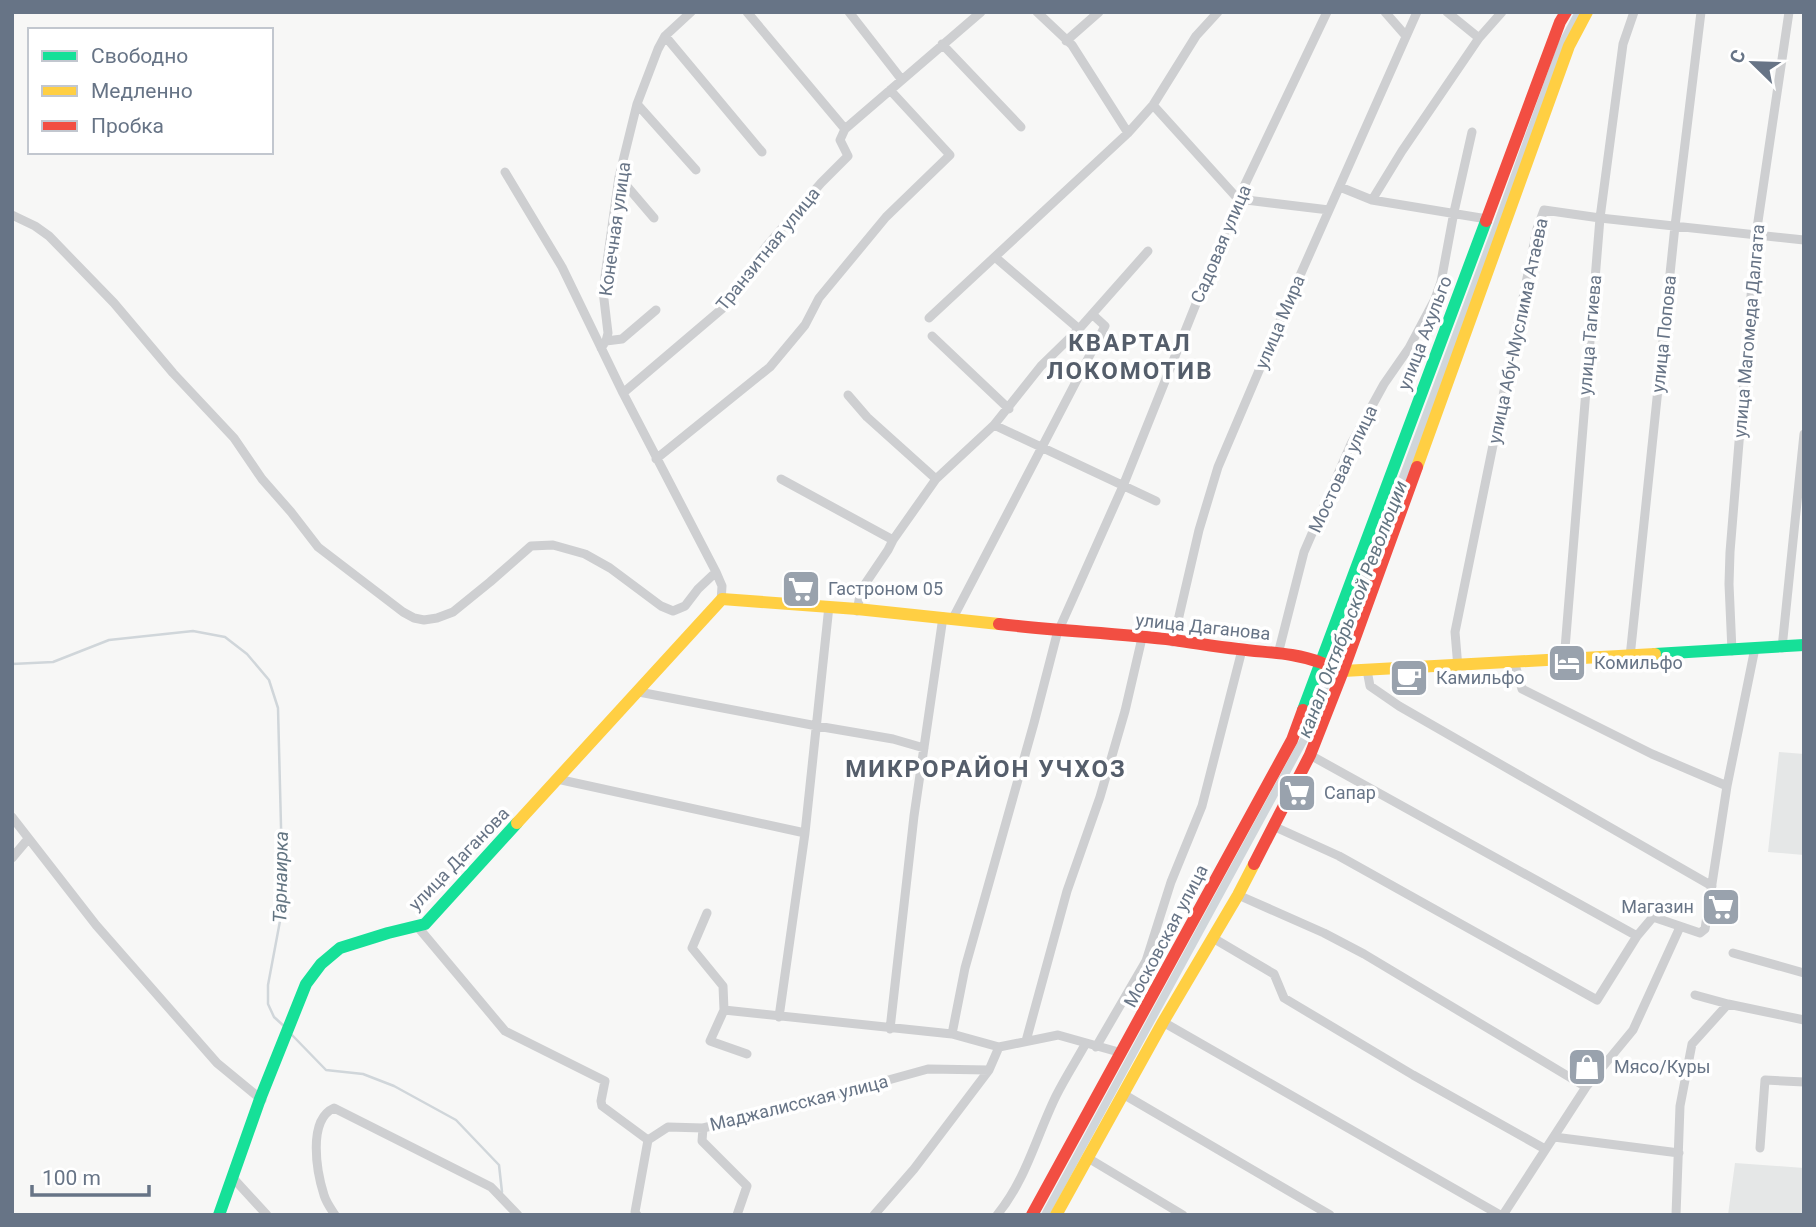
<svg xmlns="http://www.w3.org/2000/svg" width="1816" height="1227" font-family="Roboto,sans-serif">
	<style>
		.built { fill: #e5e7e7 }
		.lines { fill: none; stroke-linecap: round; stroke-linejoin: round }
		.stream { stroke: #d0d6da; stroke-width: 2.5 }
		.canal { stroke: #d0d6da; stroke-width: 8 }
		.street { stroke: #cecfd1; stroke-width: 9 }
		.fast { stroke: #16e098; stroke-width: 12 }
		.slow { stroke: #ffcf43; stroke-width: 12 }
		.jam { stroke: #f24e42; stroke-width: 12 }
		.labels { text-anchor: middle; stroke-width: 7; stroke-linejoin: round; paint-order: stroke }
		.street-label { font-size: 18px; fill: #677486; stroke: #fff }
		.poi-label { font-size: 18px; fill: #677486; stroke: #fff; text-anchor: start }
		.water-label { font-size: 19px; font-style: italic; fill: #637582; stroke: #fff }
		.district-label { font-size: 24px; font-weight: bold; letter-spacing: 2px; fill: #555e6b; stroke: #fff }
	</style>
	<rect width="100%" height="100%" fill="#f7f7f6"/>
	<!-- built -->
	<path class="built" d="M1779 752 1804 754V855L1768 852Z
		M1735 1163 1804 1168V1215H1728Z"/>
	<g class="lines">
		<!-- stream -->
		<path class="stream" d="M12 664 53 662 109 640 193 631 225 637 247 654 269 680 278 708 283 905 268 985V1004L274 1017 285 1027
			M292 1035 326 1070 363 1074 394 1086 456 1120 499 1165 502 1192"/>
		<!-- canal -->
		<path class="canal" d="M1045 1215 1308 732 1496 228 1562 44 1579 12"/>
		<!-- street -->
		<path class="street" d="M747 12 845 129
			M849 12 902 80
			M1037 12 1072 45 1128 133
			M1385 12 1406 36
			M1447 12 1479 38
			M665 36 762 152
			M1066 41 1099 12
			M942 44 1021 127
			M637 104 696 170
			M1153 105 1238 199 1329 210
			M505 172 562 267 623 393 716 572 722 586 721 602
			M619 177 654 218
			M1340 187 1372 200 1487 219
			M1372 200 1402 151 1479 38 1502 12
			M12 215 35 226 49 236 114 303 173 373 234 438 262 479 291 512 318 547 403 612 414 618 424 620 437 618 453 612 490 582 531 546 553 545 585 554 610 568 661 606 673 611 685 606 698 589 716 572
			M995 257 1079 329
			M929 318 1128 133 1153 105 1196 36 1218 12
			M932 336 1009 409
			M606 341 622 339 656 310
			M601 348 606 341 608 333 603 291 619 177 637 104 658 49 665 36 691 12
			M623 393 723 308 765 248 821 183 848 156 840 140 845 129 981 12
			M848 395 867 417 936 479
			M994 425 1156 501
			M656 459 770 367 805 325 819 298 886 217 950 155 890 90
			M781 479 893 540
			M857 611 861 590 888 550 893 540 936 479 994 425 1041 366 1079 329 1148 251
			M952 620 1105 326 1092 314
			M1173 642 1199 530 1218 467 1286 307 1417 12
			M1782 648 1804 434
			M1732 651 1729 584 1730 552 1756 235 1789 12
			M1278 654 1304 552 1351 444 1384 384 1409 348 1435 299 1441 282 1454 212 1472 132
			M1630 657 1675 226 1701 12
			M1514 661 1522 689 1652 754 1727 786
			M1564 661 1600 218 1623 44 1634 12
			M1458 668 1455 632 1537 229 1544 210 1600 218 1804 240
			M1367 670 1370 686 1399 706 1712 886
			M639 692 817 726 893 739 924 748
			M1310 755 1637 936
			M557 779 805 833
			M12 817 96 925 217 1063 262 1100
			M1273 826 1339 856 1597 1000 1637 936 1653 917 1700 933 1705 929 1727 786 1755 648
			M12 858 28 839
			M1238 895 1324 933 1364 954 1586 1087
			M707 913 692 948 723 986 724 1010 952 1034 999 1047
			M417 926 505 1031 605 1081 601 1101 602 1106 648 1140 668 1127 703 1128 791 1107 928 1069 989 1070
			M1213 938 1274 974 1284 998 1413 1075 1545 1149
			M1733 953 1804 973
			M1695 995 1728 1004 1804 1020
			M724 1010 710 1041 747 1054
			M779 1017 805 833 829 606
			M1163 1022 1500 1215
			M890 1029 914 816 943 617
			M952 1034 965 968 1034 723 1057 634 1123 486 1238 199 1327 12
			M1026 1041 1067 891 1100 797 1125 711 1142 638
			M999 1047 1058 1035 1122 1053
			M1096 1047 1146 961 1171 882 1202 806 1242 650
			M1123 1094 1330 1215
			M703 1128 702 1141 747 1186 737 1215
			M1554 1137 1679 1153
			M1760 1148 1765 1080 1804 1082
			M1088 1158 1183 1215
			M233 1178 267 1215
			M335 1215C331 1209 326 1202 324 1195 317 1173 307 1120 334 1108L491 1187 518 1215
			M637 1215 635 1212 648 1140
			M874 1215 914 1169 989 1070 999 1047
			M997 1215C1026 1180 1036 1137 1056 1096 1065 1078 1076 1061 1086 1043
			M1503 1215 1586 1087 1633 1030 1680 927
			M1676 1215 1680 1106 1692 1044 1728 1004"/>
		<!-- fast -->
		<path class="fast" d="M1655 654 1804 645
			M1303 710 1486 221
			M219 1215 260 1099 306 984 321 964 340 948 388 933 425 924 517 823"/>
		<!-- slow -->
		<path class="slow" d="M1417 467 1569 46 1587 12
			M1322 663 1343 671 1655 654
			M517 823 722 599 857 609 999 624
			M1056 1215 1163 1022 1238 895 1254 864"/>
		<!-- jam -->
		<path class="jam" d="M1486 221 1560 22 1566 12
			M999 624C1057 631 1116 633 1174 640 1196 643 1217 647 1238 649 1267 653 1293 652 1322 663
			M1254 864 1310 755 1343 671 1417 467
			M1032 1215 1292 740 1303 710"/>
	</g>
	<!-- icons -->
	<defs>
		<g id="supermarket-square" transform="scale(2.0125)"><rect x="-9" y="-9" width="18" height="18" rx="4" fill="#99a2ad" stroke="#fff"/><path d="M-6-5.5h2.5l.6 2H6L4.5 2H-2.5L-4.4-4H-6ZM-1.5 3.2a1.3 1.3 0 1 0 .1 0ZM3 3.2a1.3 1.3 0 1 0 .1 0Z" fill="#fff"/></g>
		<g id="hotel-square" transform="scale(2.0125)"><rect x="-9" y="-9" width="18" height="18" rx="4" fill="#99a2ad" stroke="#fff"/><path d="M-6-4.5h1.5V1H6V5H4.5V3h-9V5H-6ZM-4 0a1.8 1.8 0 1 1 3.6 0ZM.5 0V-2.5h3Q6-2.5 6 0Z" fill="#fff"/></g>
		<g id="cafe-square" transform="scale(2.0125)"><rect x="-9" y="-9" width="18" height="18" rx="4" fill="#99a2ad" stroke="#fff"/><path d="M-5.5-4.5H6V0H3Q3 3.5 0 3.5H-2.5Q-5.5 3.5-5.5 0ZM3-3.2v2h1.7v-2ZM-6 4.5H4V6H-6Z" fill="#fff"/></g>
		<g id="shop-square" transform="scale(2.0125)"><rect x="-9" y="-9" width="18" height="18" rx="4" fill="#99a2ad" stroke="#fff"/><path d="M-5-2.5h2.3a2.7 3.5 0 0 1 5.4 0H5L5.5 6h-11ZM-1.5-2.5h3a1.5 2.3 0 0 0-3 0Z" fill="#fff"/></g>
	</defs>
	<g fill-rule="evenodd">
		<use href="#supermarket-square" x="801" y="589"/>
		<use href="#hotel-square" x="1567" y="663"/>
		<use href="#cafe-square" x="1409" y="678"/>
		<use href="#supermarket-square" x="1297" y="793"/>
		<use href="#supermarket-square" x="1721" y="907"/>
		<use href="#shop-square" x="1587" y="1067"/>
	</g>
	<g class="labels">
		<!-- street labels -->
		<g class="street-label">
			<text transform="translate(615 229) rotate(-82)" y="6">Конечная улица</text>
			<text transform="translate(1221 244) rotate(-67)" y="6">Садовая улица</text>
			<text transform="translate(768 249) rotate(-51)" y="6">Транзитная улица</text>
			<text transform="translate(1280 322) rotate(-67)" y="6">улица Мира</text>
			<text transform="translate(1518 331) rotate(-78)" y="6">улица Абу-Муслима Атаева</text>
			<text transform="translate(1749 331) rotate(-85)" y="6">улица Магомеда Далгата</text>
			<text transform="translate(1425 333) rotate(-69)" y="6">улица Ахульго</text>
			<text transform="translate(1664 334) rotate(-84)" y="6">улица Попова</text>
			<text transform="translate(1590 335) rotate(-85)" y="6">улица Тагиева</text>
			<text transform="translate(1343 469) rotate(-65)" y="6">Мостовая улица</text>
			<text transform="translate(1203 627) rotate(6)" y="6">улица Даганова</text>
			<text transform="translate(459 859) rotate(-46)" y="6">улица Даганова</text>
			<text transform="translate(1166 936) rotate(-62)" y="6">Московская улица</text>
			<text transform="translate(799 1103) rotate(-14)" y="6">Маджалисская улица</text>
		</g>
		<!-- poi labels -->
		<g class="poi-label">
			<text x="828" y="595">Гастроном 05</text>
			<text x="1594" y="669">Комильфо</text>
			<text x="1436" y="684">Камильфо</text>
			<text x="1324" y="799">Сапар</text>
			<text x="1694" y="913" text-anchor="end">Магазин</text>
			<text x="1614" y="1073">Мясо/Куры</text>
		</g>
		<!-- water labels -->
		<g class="water-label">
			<text transform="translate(1352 609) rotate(-69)" y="7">канал Октябрьской Революции</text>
			<text transform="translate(280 877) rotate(-89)" y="7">Тарнаирка</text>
		</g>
		<!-- district labels -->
		<g class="district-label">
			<text x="1130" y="351">КВАРТАЛ<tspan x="1130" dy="28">ЛОКОМОТИВ</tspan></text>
			<text x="986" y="777">МИКРОРАЙОН УЧХОЗ</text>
		</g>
	</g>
	<!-- border -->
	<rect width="1816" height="1227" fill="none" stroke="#677486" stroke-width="28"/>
	<!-- legend -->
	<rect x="28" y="28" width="245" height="126" fill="#ffffff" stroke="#c2c7cf" stroke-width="2"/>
	<rect x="42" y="51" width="35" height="10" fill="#16e098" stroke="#c2c7cf" stroke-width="2"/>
	<text x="91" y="63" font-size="21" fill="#677486">Свободно</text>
	<rect x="42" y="86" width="35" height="10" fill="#ffcf43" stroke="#c2c7cf" stroke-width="2"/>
	<text x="91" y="98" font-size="21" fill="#677486">Медленно</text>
	<rect x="42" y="121" width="35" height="10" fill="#f24e42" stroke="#c2c7cf" stroke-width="2"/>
	<text x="91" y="133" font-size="21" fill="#677486">Пробка</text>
	<!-- north arrow -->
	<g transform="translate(1753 63) rotate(293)" stroke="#ffffff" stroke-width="5" paint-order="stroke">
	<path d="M0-5L12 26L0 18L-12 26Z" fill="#677486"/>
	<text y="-10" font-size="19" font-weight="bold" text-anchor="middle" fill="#677486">С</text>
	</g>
	<!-- scale -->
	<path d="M32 1185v10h117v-10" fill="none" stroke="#677486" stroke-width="3.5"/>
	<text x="42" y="1185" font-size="21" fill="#677486" stroke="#ffffff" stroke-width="5" paint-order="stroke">100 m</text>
</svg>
